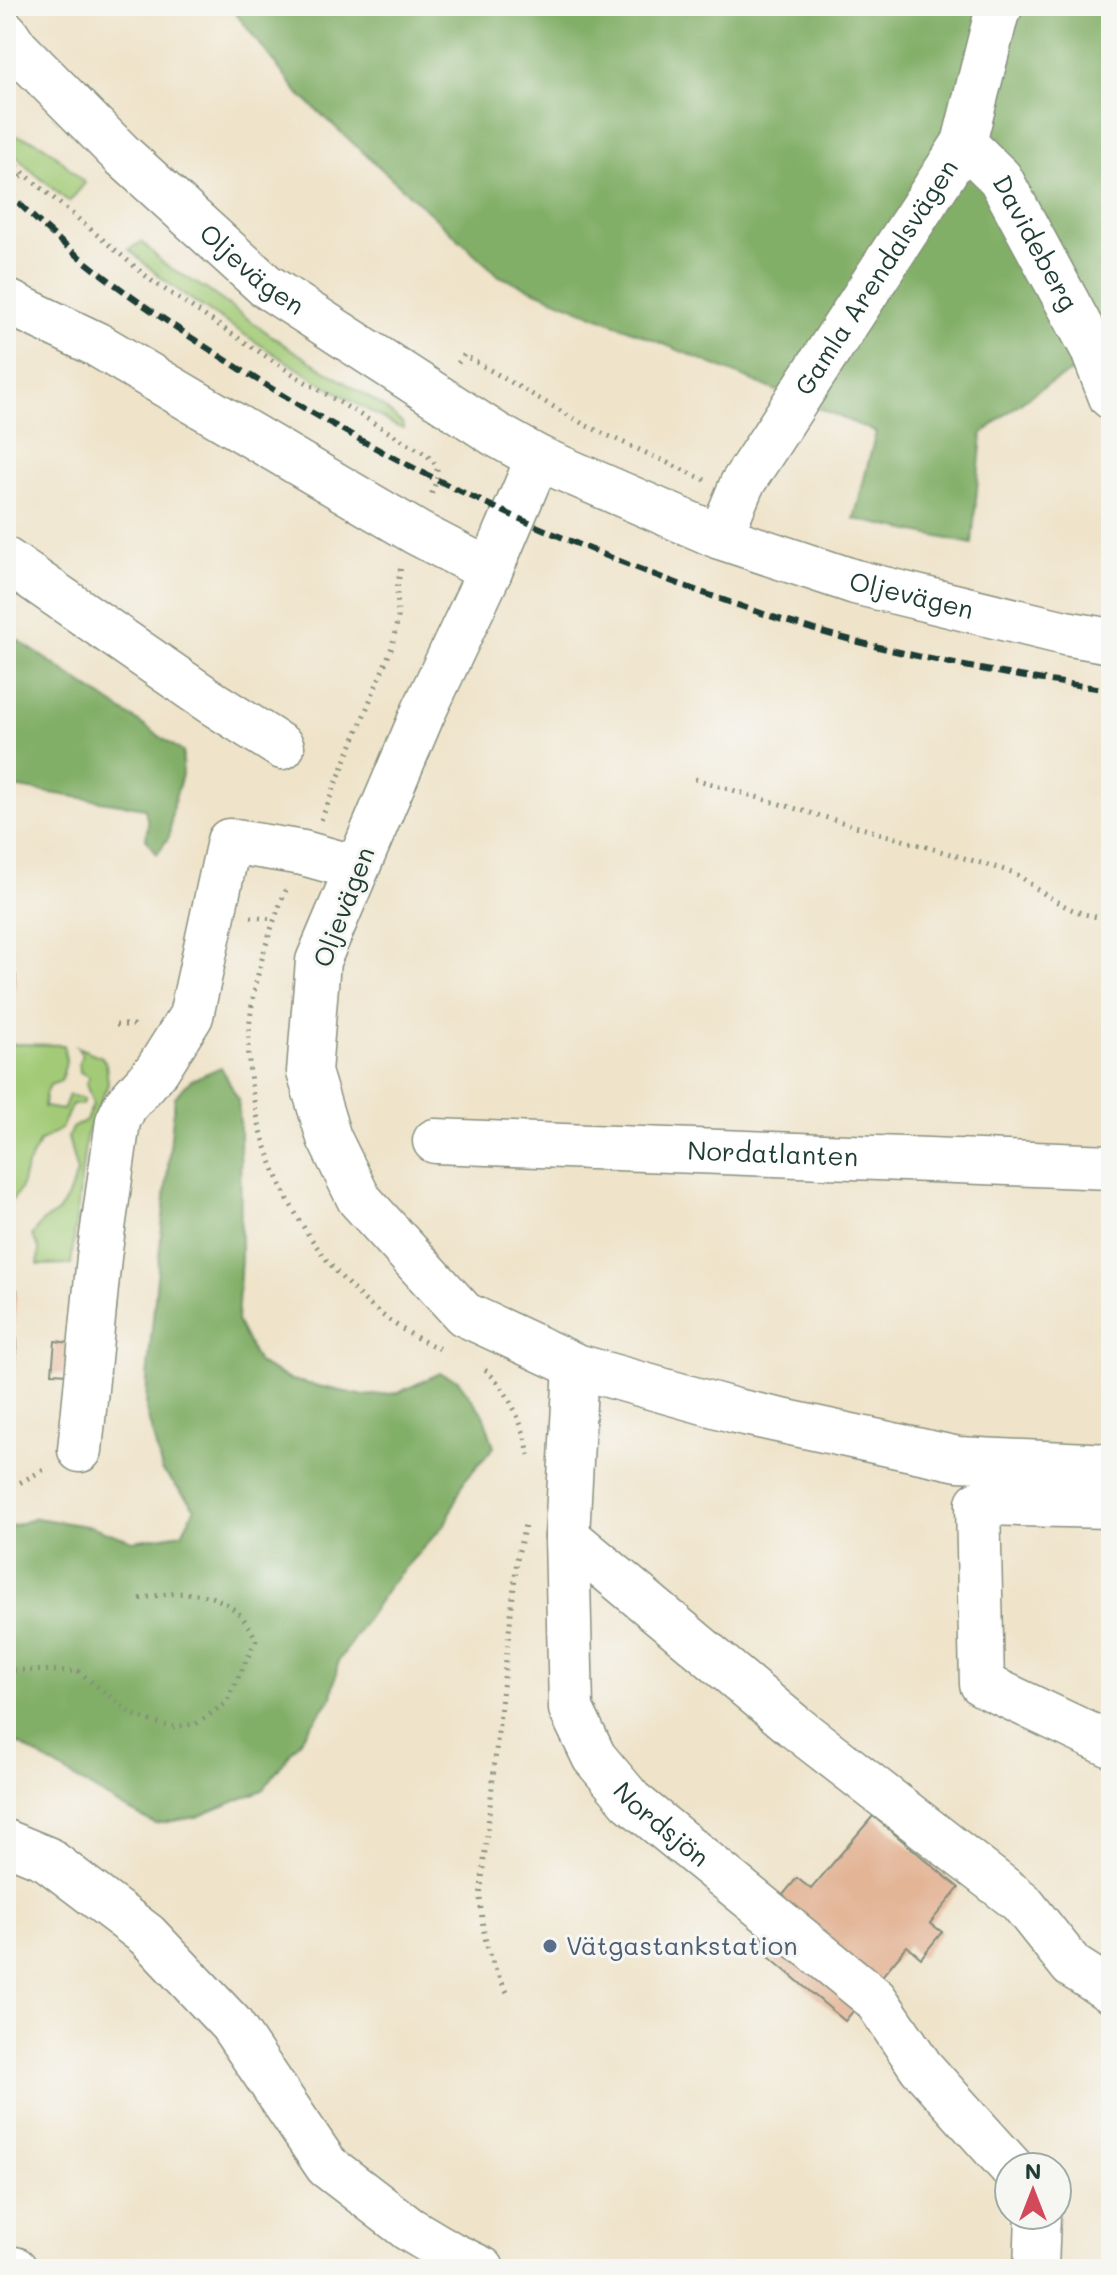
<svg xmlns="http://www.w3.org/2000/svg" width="1117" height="2275" font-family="Mali,sans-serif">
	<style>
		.green { fill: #a3cb77; stroke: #618456; stroke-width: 2 }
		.forest { fill: #82af68; stroke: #50764e; stroke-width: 2 }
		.building { fill: #e3b495 }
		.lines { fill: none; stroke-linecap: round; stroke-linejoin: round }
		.minor-casing { stroke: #87907e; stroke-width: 47 }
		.path { stroke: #87907e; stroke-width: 5; stroke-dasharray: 2 6; stroke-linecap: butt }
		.minor { stroke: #fff; stroke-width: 44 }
		.rail { stroke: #1f3d34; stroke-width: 6; stroke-dasharray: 12 6; stroke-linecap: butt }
		.service-dot { fill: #5c6f8a; stroke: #f6f6f2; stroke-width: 3 }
		.labels { text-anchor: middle; stroke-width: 6; stroke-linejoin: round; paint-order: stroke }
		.street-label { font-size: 26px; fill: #1f3d34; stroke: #f6f6f2 }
		.service-label { font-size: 26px; fill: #4e5e75; stroke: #f6f6f2; text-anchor: start }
	</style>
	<rect width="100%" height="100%" fill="#f6f6f2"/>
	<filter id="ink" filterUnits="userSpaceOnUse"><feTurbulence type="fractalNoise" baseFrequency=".0125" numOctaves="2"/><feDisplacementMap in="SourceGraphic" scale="16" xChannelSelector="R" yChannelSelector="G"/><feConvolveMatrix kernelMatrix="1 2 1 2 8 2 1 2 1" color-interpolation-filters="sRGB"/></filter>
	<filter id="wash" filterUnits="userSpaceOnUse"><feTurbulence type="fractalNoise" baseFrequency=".006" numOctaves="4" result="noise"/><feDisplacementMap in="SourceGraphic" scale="32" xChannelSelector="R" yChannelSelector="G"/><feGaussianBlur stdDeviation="1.8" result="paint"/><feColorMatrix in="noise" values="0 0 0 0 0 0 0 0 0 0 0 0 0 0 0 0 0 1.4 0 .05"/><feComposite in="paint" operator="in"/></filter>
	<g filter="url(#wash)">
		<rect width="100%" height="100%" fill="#efe3c9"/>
		<!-- green -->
		<path class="green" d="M6 135C48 137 56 158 85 183L69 202 27 167 6 145Z
			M142 242 164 264 206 289 286 346 381 405 402 423 404 428 398 427C341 396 287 363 233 327 196 303 160 280 129 249Z
			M10 1044 64 1045 66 1062 61 1081 50 1085 45 1094 44 1107 63 1110 69 1095 84 1099 82 1105 72 1104 61 1129 39 1142C36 1151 31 1158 27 1166 18 1189 27 1186 6 1206V1088Z
			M77 1047 102 1057 106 1064 108 1084 86 1137 71 1264 38 1265 39 1248 32 1236 42 1222 58 1212 67 1199 77 1173 68 1137 72 1128 86 1120 93 1105 86 1083 89 1077 80 1072 79 1062 82 1055Z"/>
		<!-- forest -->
		<path class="forest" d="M230 6H1111V357C1055 375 1026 396 982 434L972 544 854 519 876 432 499 276 298 93Z
			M6 632 183 752 182 775 173 805 169 837 157 854 146 839 148 824 145 808 6 786Z
			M221 1067 238 1099 240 1127 241 1258 237 1321 258 1363 291 1380 364 1396 398 1393 440 1373 458 1380 483 1414 494 1447 464 1481 445 1524 391 1583 366 1620 338 1662 332 1697 263 1790 197 1817 155 1824 119 1805 19 1744 6 1745V1528L36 1518 93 1527 133 1541 182 1533 195 1508 162 1470 146 1410 147 1378 175 1097 191 1080Z"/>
		<g id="blocks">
			<!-- building -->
			<path class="building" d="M6 975 16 976 8 1063H6Z
				M6 1289 17 1290 14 1324 6 1323Z
				M6 1338 17 1339 8 1440H6Z
				M55 1341 71 1343 68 1374 52 1373Z
				M873 1816 959 1888 930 1923 942 1932 921 1958 907 1946 845 2021 757 1947 782 1917 772 1908 797 1878 811 1889Z"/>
		</g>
	</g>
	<g filter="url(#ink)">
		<use href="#blocks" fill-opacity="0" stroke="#87907e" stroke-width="2"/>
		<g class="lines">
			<!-- minor casing -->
			<g class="minor-casing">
				<g id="minor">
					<path id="s1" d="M6 33 16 48 122 155 265 285 495 434 538 458 720 537 855 582 1065 633 1111 641"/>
					<path id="s2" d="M964 143 1000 178 1092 348 1111 397"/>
					<path d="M6 301 96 344 417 533 490 571"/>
					<path d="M538 458 490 571 423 713 318 961 309 1072 329 1138 359 1199 464 1314 576 1366 736 1411 958 1459 1111 1466"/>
					<path id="s3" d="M720 537 742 484 964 143 997 12 1001 6"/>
					<path d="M6 560 211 702 282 747"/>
					<path id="s4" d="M435 1141 1111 1167"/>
					<path id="s5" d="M576 1366 567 1536 571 1709 594 1757 631 1801 875 1999 921 2067 1011 2167"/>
					<path d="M80 1450 99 1257 118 1121 125 1106 157 1070 191 1016 229 841 303 853 357 868"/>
					<path d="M1111 1506 978 1503 982 1684 1111 1745"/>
					<path d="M567 1536 794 1726 1021 1902 1072 1966 1111 1991"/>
					<path d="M6 1842 47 1859 147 1935 231 2024 327 2166 409 2229 451 2254 482 2269"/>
					<path d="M6 2268 15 2269"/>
					<path d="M1036 2269 1038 2215"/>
				</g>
			</g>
			<!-- path -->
			<path class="path" d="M6 155 26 175 152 281 299 378 427 455 437 466V479L430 498
				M6 184 26 175
				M458 363 464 355 585 425 705 480
				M695 779 1015 873C1042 892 1075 920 1111 917
				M321 820 392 647 398 617 397 589 401 566
				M286 890C265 939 245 1008 249 1061 256 1178 333 1306 443 1350
				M251 917 274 919
				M116 1025H133L137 1029
				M485 1370C508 1388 524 1426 529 1455
				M6 1490 47 1468
				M6 1670 78 1671 133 1715 170 1727 196 1724 226 1703 256 1640C233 1587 185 1588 135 1600
				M507 1992C487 1956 483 1938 480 1897L517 1559 526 1520"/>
			<!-- minor -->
			<use href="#minor" class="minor"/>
			<!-- rail -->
			<path class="rail" d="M6 190C70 257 148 310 226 360 393 468 578 552 767 615 878 652 995 674 1111 690"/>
		</g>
	</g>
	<!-- markers -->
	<circle class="service-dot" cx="550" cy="1946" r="8"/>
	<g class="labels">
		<!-- street labels -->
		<g class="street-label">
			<text dy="9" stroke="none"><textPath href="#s2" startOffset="124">Davideberg</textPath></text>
			<text dy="9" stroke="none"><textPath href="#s1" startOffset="342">Oljevägen</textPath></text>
			<text dy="9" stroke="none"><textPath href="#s3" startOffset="304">Gamla Arendalsvägen</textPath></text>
			<text dy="9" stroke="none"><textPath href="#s1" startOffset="1084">Oljevägen</textPath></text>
			<text transform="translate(344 907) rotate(-69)" y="9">Oljevägen</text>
			<text dy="9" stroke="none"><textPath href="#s4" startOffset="338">Nordatlanten</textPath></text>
			<text dy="9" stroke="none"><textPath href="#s5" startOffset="492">Nordsjön</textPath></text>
		</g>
		<!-- service labels -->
		<g class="service-label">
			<text x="566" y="1955">Vätgastankstation</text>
		</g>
	</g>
	<!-- margin -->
	<rect width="1117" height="2275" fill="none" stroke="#f6f6f2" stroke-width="32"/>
	<!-- north arrow -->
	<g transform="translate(1033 2191)"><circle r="38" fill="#f6f6f2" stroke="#a0aca6" stroke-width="2"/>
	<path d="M0-6L14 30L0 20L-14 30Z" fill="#d1495b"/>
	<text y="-12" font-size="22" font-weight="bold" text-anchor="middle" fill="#1f3d34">N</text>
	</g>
</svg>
